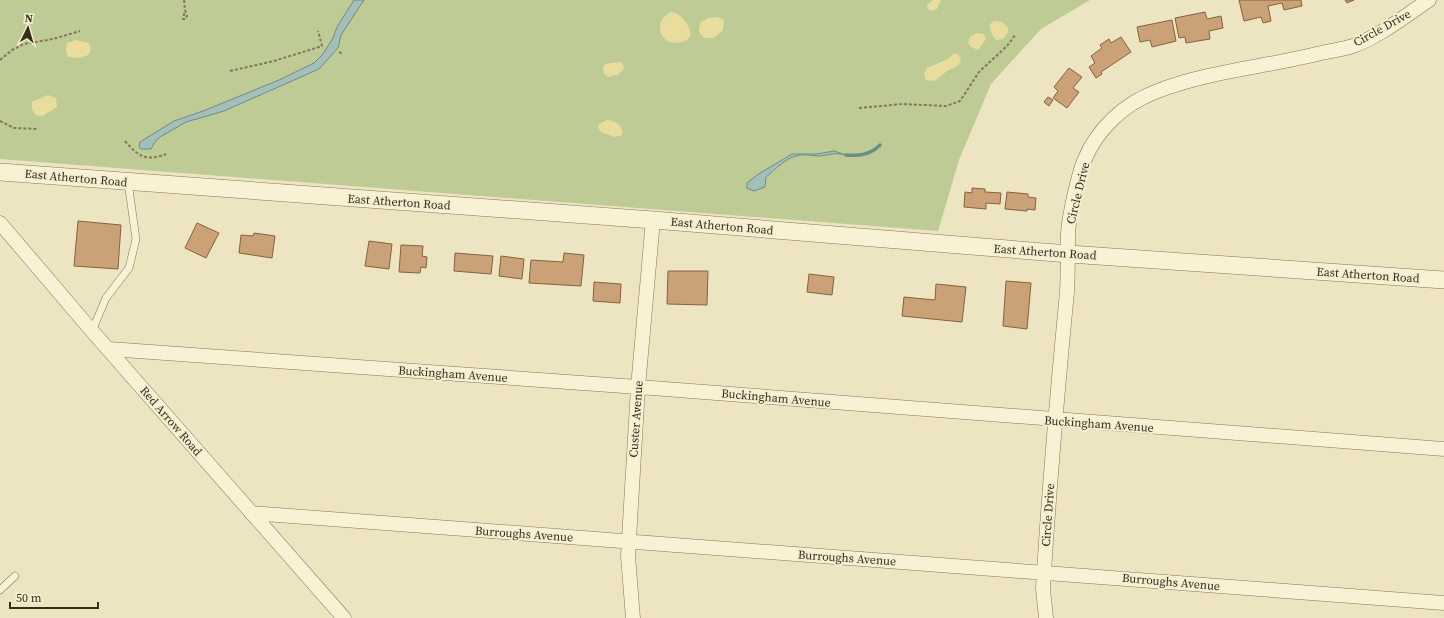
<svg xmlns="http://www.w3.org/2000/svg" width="1444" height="618" font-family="'Source Serif 4',serif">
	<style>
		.green { fill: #bfcb95 }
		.sand { fill: #e9dd9e }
		.water { fill: #a4bfba; stroke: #6b8d88 }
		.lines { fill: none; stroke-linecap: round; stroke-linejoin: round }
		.stream { stroke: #6b8d88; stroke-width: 3.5 }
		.building { fill: #cba277; stroke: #85623f }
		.service-casing { stroke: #867659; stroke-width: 8 }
		.minor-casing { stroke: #867659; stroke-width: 15 }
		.tertiary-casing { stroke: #867659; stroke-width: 18 }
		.path { stroke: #867659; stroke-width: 2; stroke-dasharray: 3 2; stroke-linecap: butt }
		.service { stroke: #f8f1d4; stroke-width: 7 }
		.minor { stroke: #f8f1d4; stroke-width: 14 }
		.tertiary { stroke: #f8f1d4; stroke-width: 17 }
		.labels { text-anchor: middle; stroke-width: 4; stroke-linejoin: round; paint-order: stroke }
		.street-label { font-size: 12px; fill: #362c1d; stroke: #f5eed0 }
	</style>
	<rect width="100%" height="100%" fill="#ede4c1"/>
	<!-- green -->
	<path class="green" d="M0 0H1090L1041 29 991 84 959 160 938 231 0 159Z"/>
	<!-- sand -->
	<path class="sand" d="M933 0H941L937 9 931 11 928 9 927 5Z
		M671 12C680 12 692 27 690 36L687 40C661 52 650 22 671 12Z
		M717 17 724 20 723 30 714 38H704L699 32 700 23 708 18Z
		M994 21 1002 22 1008 27V32L1003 39 996 40 993 36 989 25Z
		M977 33 984 34 986 39 978 50 971 47 968 43 970 37Z
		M76 40 89 43 91 50 88 55 80 58 68 57 66 51 67 43Z
		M953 54H957L961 58 959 65 947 71 935 81 926 80 924 74 927 68 948 59Z
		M620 62 623 64 624 68 619 74 609 77 604 74 603 68 605 64Z
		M48 95 56 98 57 107 42 116 36 115 32 110V102Z
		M607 120C615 120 624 126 622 135L615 137 601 132 598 127 599 124Z"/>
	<!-- water -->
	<path class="water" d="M354 0H364L341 35 338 48 319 69 224 111 186 122 160 137 155 142 151 149H141L139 147 140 142 174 121 203 111 279 80 314 63 323 54 333 38 337 27Z
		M834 151 846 155C833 152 831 155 819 156 812 156 806 154 800 155 786 157 776 169 766 177L765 187 754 191 747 188V183L757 175 792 154H817Z"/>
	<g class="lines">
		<!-- stream -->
		<path class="stream" d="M846 155C860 156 870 155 880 145"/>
	</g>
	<!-- building -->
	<path class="building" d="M1239 0H1301L1302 6 1284 10 1282 3 1268 6 1271 21 1263 23 1261 17 1244 21Z
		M1345 0H1354L1347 3Z
		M1205 12 1207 19 1221 16 1223 28 1209 31 1210 39 1186 43 1185 37 1179 38 1175 18Z
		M1172 20 1176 41 1152 47 1150 40 1140 42 1137 27Z
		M1121 37 1131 52 1101 72 1102 74 1096 78 1089 67 1095 63 1091 56 1102 48 1100 45 1109 39 1111 43Z
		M1069 68 1082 77 1073 88 1079 92 1067 108 1053 98 1058 91 1054 87Z
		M1048 97 1053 100 1049 106 1044 102Z
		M972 188 985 189V192L1001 193 1000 204 986 203V209L964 207 965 192 972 193Z
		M1007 192 1028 194V197L1036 198 1035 210 1027 209V211L1005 209Z
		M78 221 121 225 118 269 74 266Z
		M197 223 219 233 206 258 185 248Z
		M254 233 275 236 272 258 239 253 241 235 253 236Z
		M369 241 392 244 389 269 365 266Z
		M401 245 423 246 422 256 427 257 426 268 421 267 420 273 399 272Z
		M455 253 493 256 491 274 454 271Z
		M564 253 584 255 581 286 529 283 531 260 563 262Z
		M501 256 524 259 522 279 499 276Z
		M668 271H708L707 305 667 304Z
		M809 274 834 277 832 295 807 292Z
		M1006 281 1031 283 1027 329 1003 326Z
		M594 282 621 284 620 303 593 301Z
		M936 284 966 287 962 322 902 316 904 297 935 300Z"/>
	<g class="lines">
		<!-- service casing -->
		<g class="service-casing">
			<path id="service" d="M92 331 106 298 129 268 136 239 128 182
				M0 590 15 576"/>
		</g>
		<!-- minor casing -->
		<g class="minor-casing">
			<path id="minor" d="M0 223 92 331 344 618
				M109 349 652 388 1444 449
				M251 513 1444 603
				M633 618 628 556 638 387 653 220
				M1046 618 1043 589 1044 572C1050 478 1058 385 1067 292 1068 273 1068 255 1068 236 1068 220 1078 176 1084 161 1097 129 1124 104 1155 92 1208 71 1266 67 1321 53 1331 51 1343 49 1353 46 1380 36 1405 16 1429 0"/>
		</g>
		<!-- tertiary casing -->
		<g class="tertiary-casing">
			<path id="tertiary" d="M0 172 653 220 1069 254 1444 280"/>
		</g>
		<!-- path -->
		<path class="path" d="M184 0 185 10 187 16 185 19H183L185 10
			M339 52 343 54
			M0 60 12 50 24 44 53 39 80 31
			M230 71 274 61 322 46 318 31
			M859 108 903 104 946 106 960 101 979 72 1007 46 1016 34
			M0 121 14 128 38 129
			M125 141C138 156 146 162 166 154"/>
		<!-- service -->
		<use href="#service" class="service"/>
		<!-- minor -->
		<use href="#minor" class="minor"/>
		<!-- tertiary -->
		<use href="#tertiary" class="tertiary"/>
	</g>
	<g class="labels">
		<!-- street labels -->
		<g class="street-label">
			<text transform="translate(1382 28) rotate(-29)" y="4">Circle Drive</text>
			<text transform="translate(76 178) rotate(5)" y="4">East Atherton Road</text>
			<text transform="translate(1078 193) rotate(-76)" y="4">Circle Drive</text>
			<text transform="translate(399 202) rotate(4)" y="4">East Atherton Road</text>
			<text transform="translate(722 226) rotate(5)" y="4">East Atherton Road</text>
			<text transform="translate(1045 252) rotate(4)" y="4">East Atherton Road</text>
			<text transform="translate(1368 275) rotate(4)" y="4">East Atherton Road</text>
			<text transform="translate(453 374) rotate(4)" y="4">Buckingham Avenue</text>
			<text transform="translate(776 398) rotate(5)" y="4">Buckingham Avenue</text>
			<text transform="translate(636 419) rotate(-86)" y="4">Custer Avenue</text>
			<text transform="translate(171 421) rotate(49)" y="4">Red Arrow Road</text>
			<text transform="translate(1099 424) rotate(4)" y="4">Buckingham Avenue</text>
			<text transform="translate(1048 515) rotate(-86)" y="4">Circle Drive</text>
			<text transform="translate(524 534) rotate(4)" y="4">Burroughs Avenue</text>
			<text transform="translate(847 558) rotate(4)" y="4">Burroughs Avenue</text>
			<text transform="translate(1171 582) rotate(5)" y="4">Burroughs Avenue</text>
		</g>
	</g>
	<!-- north arrow -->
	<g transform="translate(28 28) rotate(5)" stroke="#f5eed0" stroke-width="3" paint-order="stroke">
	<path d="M0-3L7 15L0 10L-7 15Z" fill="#362c1d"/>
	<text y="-6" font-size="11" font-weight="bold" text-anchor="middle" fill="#362c1d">N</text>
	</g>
	<!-- scale -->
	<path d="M10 602v6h88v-6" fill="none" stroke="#362c1d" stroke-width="2"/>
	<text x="16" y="602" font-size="12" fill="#362c1d" stroke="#f5eed0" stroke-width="3" paint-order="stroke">50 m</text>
</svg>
